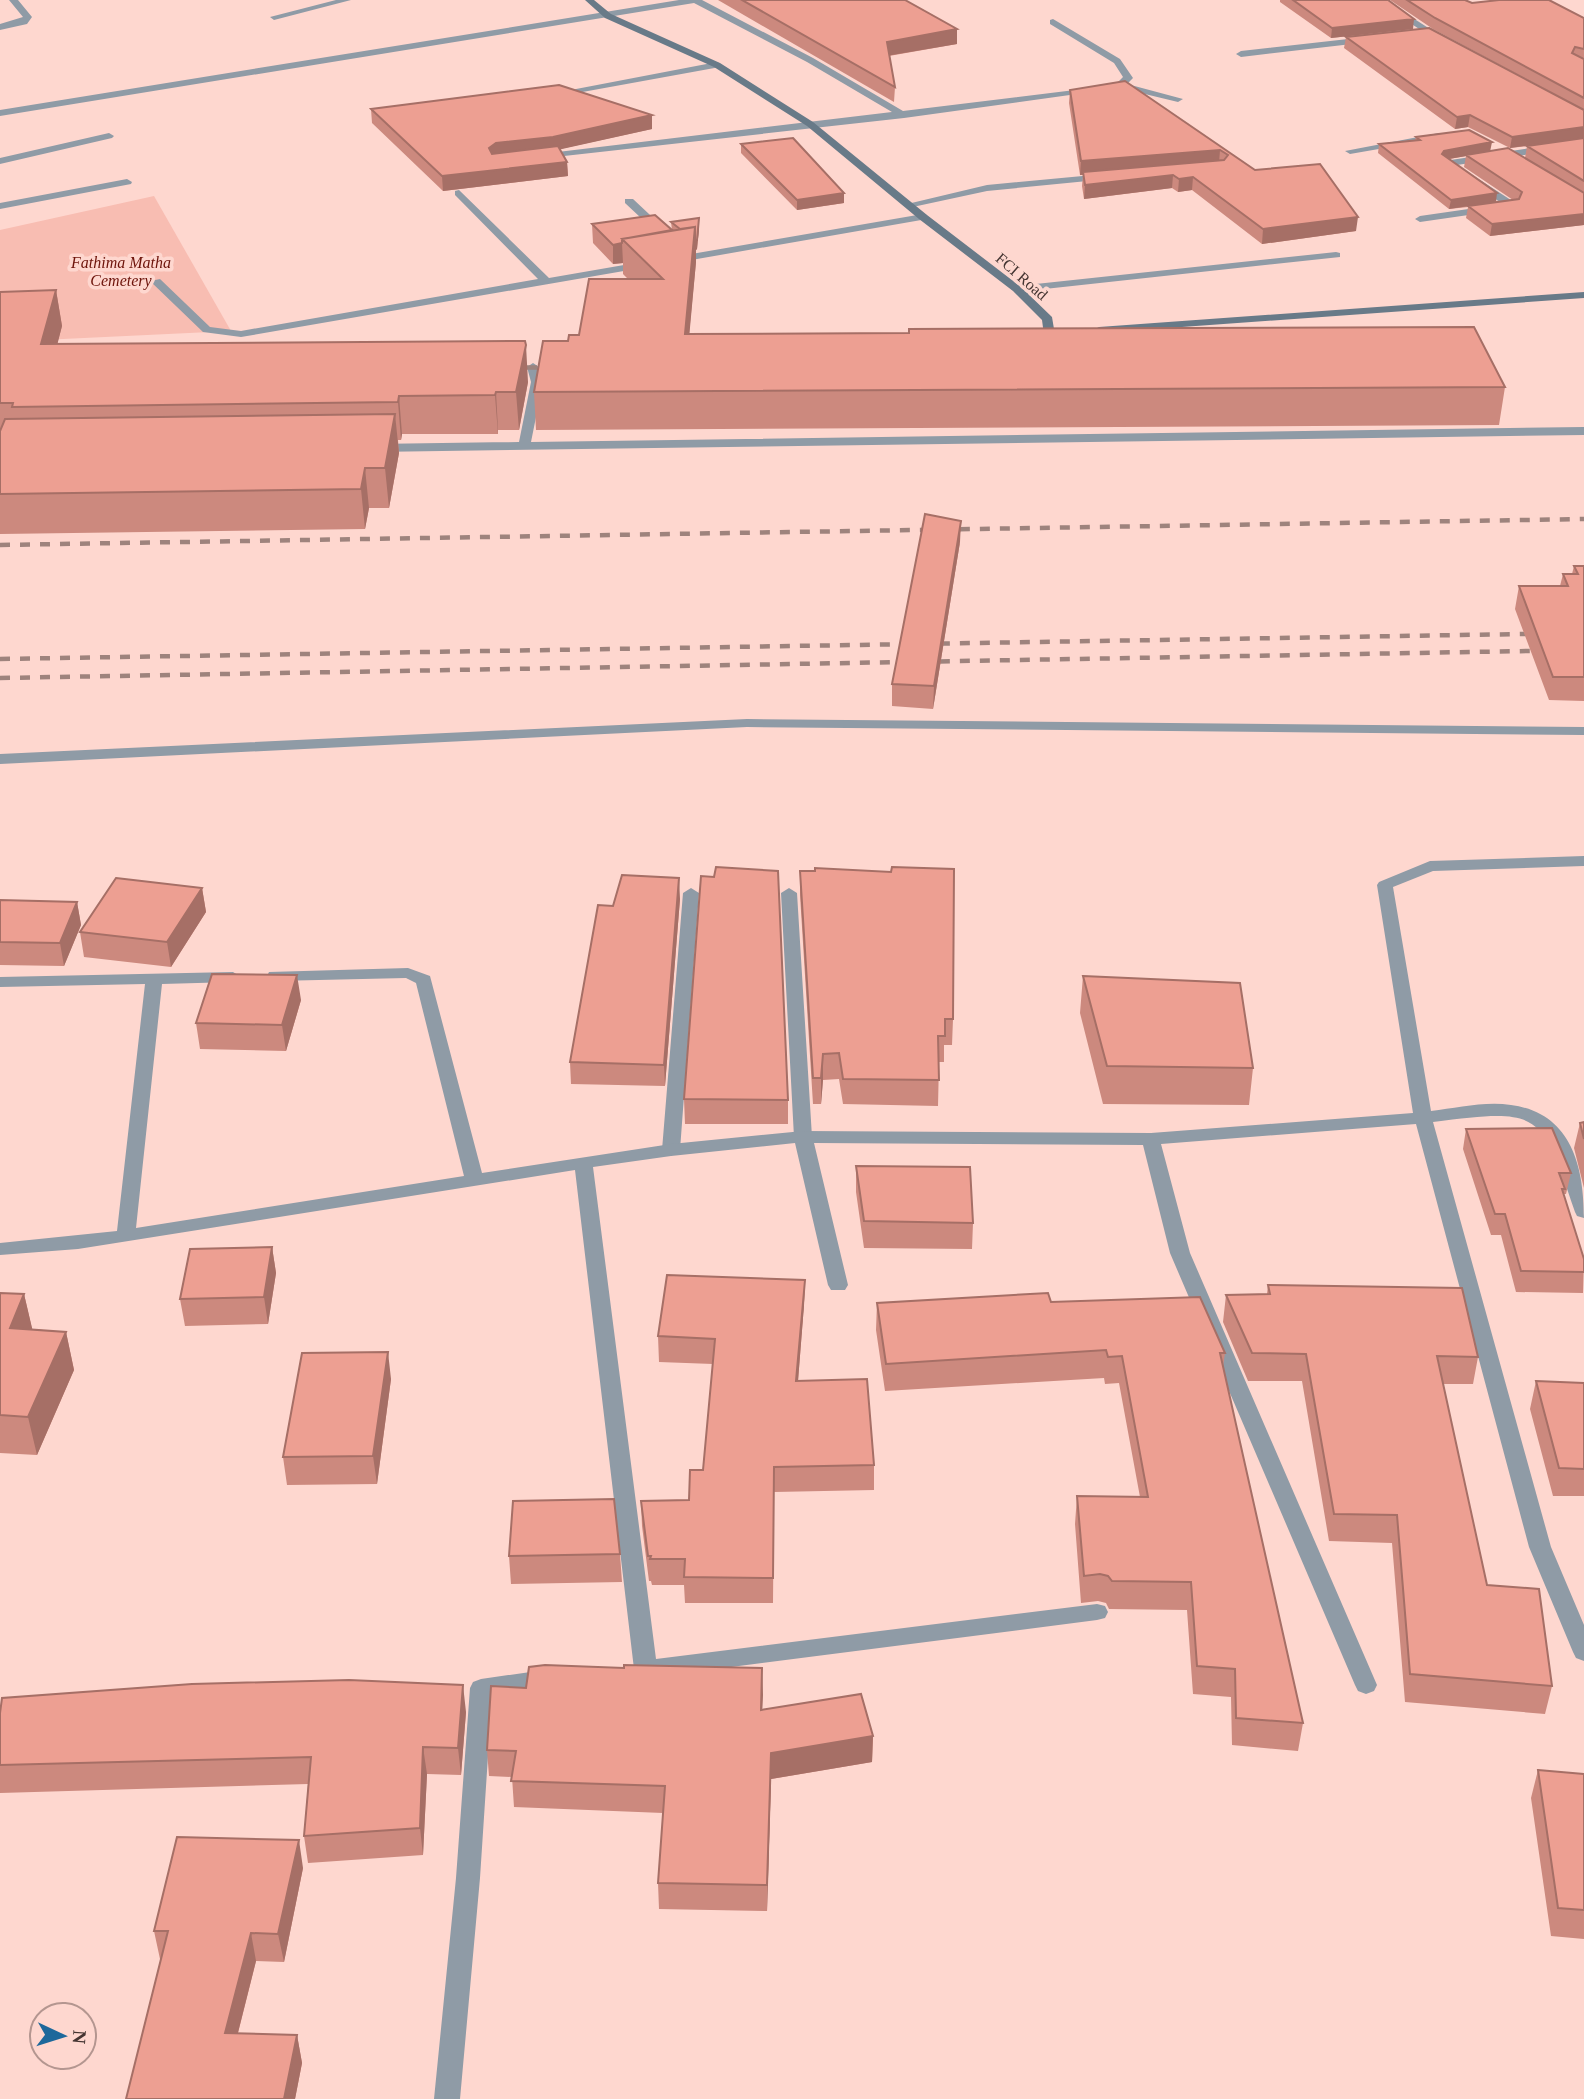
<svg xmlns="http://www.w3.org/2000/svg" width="1584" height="2099" font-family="Georgia,serif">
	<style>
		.green { fill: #f8bdb2 }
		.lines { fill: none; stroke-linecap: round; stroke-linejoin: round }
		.lane { fill: #8f9ba6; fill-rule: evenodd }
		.street { fill: #8f9ba6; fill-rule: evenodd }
		.secondary { fill: #687a88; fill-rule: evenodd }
		.rail { stroke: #9e837d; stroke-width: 4.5; stroke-dasharray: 10 10; stroke-linecap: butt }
		.wall { fill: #cc897e; fill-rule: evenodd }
		.shaded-wall { fill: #a66f66 }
		.building { fill: #ed9f92; stroke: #a66f66; stroke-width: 2 }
		.labels { text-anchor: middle; stroke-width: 7; stroke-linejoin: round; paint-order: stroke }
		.far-park-label { font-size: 16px; font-style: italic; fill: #6d130a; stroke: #fed7cf }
		.far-street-label { font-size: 16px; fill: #453532; stroke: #fed7cf }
	</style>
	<rect width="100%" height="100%" fill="#fed7cf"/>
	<!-- green -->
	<path class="green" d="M154 196 231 331 0 342V230Z"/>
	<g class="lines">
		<!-- lane -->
		<path class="lane" d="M533 363 539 367 543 382 531 442 1584 427V435L374 452 368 448 374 444 519 442 531 382 527 367Z
			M691 888 699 893 680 1150 671 1156 662 1150 683 893Z
			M789 888 797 893 812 1137 803 1143 794 1137 781 893Z"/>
		<!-- street -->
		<path class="street" d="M9 0H18L32 17 27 24 0 30V24L23 17Z
			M336 0H351L274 20 270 17Z
			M679 0H702L813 58 903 111 1083 89 1117 83 1123 77 1114 63 1050 24V20L1053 19 1120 59 1133 78 1127 84 1183 99 1178 102 1120 88 904 118 537 159V155L541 154 892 112 807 62 694 3 0 116V110Z
			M1375 0H1385L1447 40 1439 42Z
			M1366 37 1369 38V42L1241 57 1236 54 1241 51Z
			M717 62 722 65 720 67 555 97 550 94Z
			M109 133 114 136 112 138 0 164V158Z
			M1439 133 1444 136 1442 138 1350 154 1345 151Z
			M1584 140V146L1457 165 1517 204V208L1420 222 1415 219 1420 216 1503 204 1444 165V161Z
			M1104 174 1108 175V179L987 191 908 208 903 205 987 185Z
			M127 179 132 182 131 184 0 209V203Z
			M459 190 549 278 647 261 652 264 647 267 241 337 203 332 150 281 160 279 210 327 241 331 538 279 455 195V191Z
			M625 199H633L665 229V233H657L625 203Z
			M923 214 927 215V219L674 263 669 260 674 257Z
			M1336 252 1340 253V257L1017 292 1011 289 1017 286Z
			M747 719 1584 727V735L747 727 0 764V754Z
			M1584 856V866L1433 871 1393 887 1431 1111C1457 1108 1485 1101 1511 1105 1571 1113 1584 1166 1584 1218L1577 1216 1575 1212C1541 1111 1541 1108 1433 1122L1551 1547 1584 1625V1661L1576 1658 1573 1652 1529 1547 1416 1124 1161 1144 1190 1253 1377 1685 1374 1691 1366 1694 1358 1691 1355 1685 1170 1253 1143 1145 814 1143 848 1285 845 1290H831L828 1285 795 1143 671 1156 593 1167 656 1659 1097 1604 1105 1606 1108 1612 1105 1618 1097 1620 646 1678 637 1675 634 1669 575 1170 78 1249 0 1255V1243L117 1231 145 984 0 987V977L233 972 241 977 233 982 162 984 136 1228 464 1176 416 983 406 978 275 981 267 976 269 972 408 968 430 976 482 1173 671 1144 803 1131 1151 1133 1413 1113 1377 885 1379 882 1430 861Z
			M551 1669 559 1672 562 1678 559 1684 492 1695 480 1878 460 2099H434L456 1878 470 1688 473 1682 481 1679Z"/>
		<!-- secondary -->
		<path class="secondary" d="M585 0H594L611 14 720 63 813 122 927 215 1021 287 1052 317 1054 329H1067L1073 332 1067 335H1044L1042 320 1013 291 919 219 807 126 714 67 605 18Z
			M1584 292V298L1099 333 1093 330 1099 327Z"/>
		<!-- rail -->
		<path class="rail" d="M507 368 556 367
			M0 545 1584 519
			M0 659 1584 633
			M0 678 1584 650"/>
	</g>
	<!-- wall -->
	<path class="wall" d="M718 0H905L957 44 889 56 895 87 894 102Z
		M1280 0H1388L1413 29 1331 38 1280 2Z
		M1390 0H1465L1472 3 1584 18V110L1433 29Z
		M1346 37 1584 110V225L1490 236 1466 218 1468 207 1449 209 1378 153 1379 144 1415 140 1416 137 1490 151 1563 181 1525 158 1527 146 1536 145 1510 148 1468 127 1455 129 1344 48ZM1466 156 1464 167 1513 200 1496 202 1449 159Z
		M1125 81 1255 170 1356 231 1262 244 1192 190 1178 192 1172 188 1084 199 1082 186 1083 175H1080L1069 103 1070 90Z
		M371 109 652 115V129L560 149 567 162 568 176 443 191 372 123Z
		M741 144 844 193V203L797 210 741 153Z
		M671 222 699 228 697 249 696 250V262L689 334 1505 387 1499 425 536 430 534 392 568 341 579 335 628 279 623 274V263L613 264 593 243 592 224 672 230Z
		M56 290 62 326 57 344 528 382 519 430H498V434H402L401 440H398L399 453 389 508H369L365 529 0 534V292Z
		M960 542 933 709 892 706V684Z
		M1574 566H1584V701L1549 700 1515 609 1519 586H1560L1563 574H1572Z
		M800 871 891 872 953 1019 952 1045H944V1062H939L938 1106 843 1104 839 1079 823 1080 821 1104H813L800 895Z
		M202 888 206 912 171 967 84 957 80 932Z
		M680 899 665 1086 571 1084 570 1062 613 906Z
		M0 900 77 902 81 925 64 966 0 965Z
		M1083 976 1253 1068 1249 1105 1103 1104 1080 1013Z
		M301 1000 286 1051 200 1049 196 1023Z
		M684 1099 788 1100V1124H685Z
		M1584 1122V1188L1574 1148 1580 1123Z
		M1466 1129 1571 1173 1566 1194H1564L1563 1195 1584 1259 1583 1293 1516 1292 1501 1235H1491L1463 1149Z
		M856 1166 973 1223 972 1249 864 1248 856 1192Z
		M272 1247 276 1273 268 1324 185 1326 180 1299Z
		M805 1280 804 1305 798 1381 874 1465V1490L774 1492 773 1603H685L684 1585H652L651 1581H649L642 1526 641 1501 689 1500 703 1470 713 1364 659 1362 658 1336Z
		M1268 1285 1478 1357 1473 1384H1443L1487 1585 1552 1686 1545 1714 1405 1702 1392 1543 1329 1541 1302 1381H1248L1223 1322 1226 1295 1267 1294Z
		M0 1293 24 1294 32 1329 66 1332 74 1370 37 1455 0 1453Z
		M1051 1302 1225 1353 1223 1367 1303 1723 1298 1751 1232 1745 1231 1697 1193 1694 1187 1610 1109 1609 1106 1603 1098 1601 1081 1603 1075 1524 1077 1496 1140 1497 1119 1383 1105 1384 1104 1378 885 1391 876 1330 877 1303Z
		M391 1379 377 1484 287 1485 283 1457Z
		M1536 1381 1584 1383V1496H1553L1530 1409Z
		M620 1554 622 1582 511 1584 509 1556Z
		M624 1668H762V1710L873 1736 872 1762 771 1779 767 1911 659 1909 658 1883 663 1813 514 1807 512 1777 489 1776 487 1750 526 1688Z
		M466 1712 461 1775 427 1774 423 1855 308 1863 304 1836 308 1784 0 1793V1713Z
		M1538 1770 1584 1774V1940V1939L1551 1936 1531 1798Z
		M303 1868 284 1962 256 1961 238 2033 297 2035 302 2063 295 2099 161 1959H160L154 1931Z"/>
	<!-- shaded-wall -->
	<path class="shaded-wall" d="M1414 19 1413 29 1331 38 1332 28Z
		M957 29V44L886 56 887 42Z
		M652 115V129L553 151 489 162V148L496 143Z
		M1470 115 1468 127 1455 129 1457 117Z
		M1584 127V138L1510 148 1512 137Z
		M1492 142 1490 152 1443 160 1442 154 1444 151Z
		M1220 150 1219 163 1080 175 1081 161Z
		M567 162 568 176 443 191 442 176Z
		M1173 175 1172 188 1084 199 1085 185Z
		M1193 177 1192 190 1178 192 1179 179Z
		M844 193V203L797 210V200Z
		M1497 193 1496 202 1449 209 1451 200Z
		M1584 214V225L1490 236 1492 224Z
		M1358 217 1356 231 1262 244 1263 229Z
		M699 218V228L697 249 696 250V262L686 371 685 334 695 227Z
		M622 243 623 263 613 264V245Z
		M56 290 62 326 48 381 41 344Z
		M526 345 528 382 519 430 516 392Z
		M496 392 498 430V434L495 395Z
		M399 396 402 434 401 440 398 402Z
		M395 414 399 453 389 508 385 468Z
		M365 468 369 508 365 529 361 489Z
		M961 521 960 542 933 709 934 686Z
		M679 878 680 899 665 1086 664 1065Z
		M202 888 206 912 171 967 167 942Z
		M77 902 81 925 64 966 60 943Z
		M297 975 301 1000 286 1051 282 1025Z
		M823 1054V1080L821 1104V1078Z
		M272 1247 276 1273 268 1324 264 1297Z
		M805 1280 804 1305 796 1406V1381Z
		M24 1294 33 1332 10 1328Z
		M66 1332 74 1370 37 1455 28 1417Z
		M388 1352 391 1379 377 1484 373 1456Z
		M762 1668 763 1695 761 1737V1710Z
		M463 1685 466 1712 461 1775 458 1748Z
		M873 1736 872 1762 771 1779 767 1911V1885L771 1753Z
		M423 1747 427 1774 423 1855 420 1828Z
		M299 1840 303 1868 284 1962 278 1934Z
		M251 1933 256 1961 231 2060 225 2033Z
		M297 2035 302 2063 295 2099H284Z"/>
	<!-- building -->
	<path class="building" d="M742 0H905L957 29 887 42 895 87Z
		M1293 0H1388L1414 19 1332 28Z
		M1407 0H1465L1472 3 1499 0H1549L1584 18V49L1575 47 1572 53 1584 59V98L1435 18Z
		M1429 28 1584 110V127L1512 137 1470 115 1457 117 1346 37Z
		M1125 81 1255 170 1320 164 1358 217 1263 229 1193 177 1179 179 1173 175 1085 185 1083 172 1224 160 1228 155 1220 150 1081 161 1070 90Z
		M559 85 652 115 553 137 496 143 489 148 492 154 558 146 567 162 442 176 371 109Z
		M1469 130 1492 142 1444 151 1442 154 1497 193 1451 200 1379 144 1420 140 1416 137Z
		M793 138 844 193 797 200 741 144Z
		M1584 138V181L1527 146Z
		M1508 148 1584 193V214L1492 224 1468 206 1519 199 1522 192 1466 155Z
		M655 215 672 230 622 239V243L613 245 592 224Z
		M699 218 697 240H695V227L680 229 671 222Z
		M695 227 685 334 909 333V329L1474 327 1505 387 534 392 543 341H568L569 335H579L589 279H663L622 239Z
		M56 290 41 344 525 341 526 345 516 392H496L495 395 399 396 398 402 12 407 13 403H0V292Z
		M395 414 385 468H365L361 489 0 494V431L5 419Z
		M925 514 961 521 934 686 892 684Z
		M1574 566H1584V677H1553L1519 586H1568L1563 574H1578Z
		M716 867 778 871 788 1100 684 1099 701 876 714 877Z
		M892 867 954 869 953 1019H945V1036H938L939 1080 843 1079 839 1053 823 1054 821 1078H813L800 871H815V868L891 872Z
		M622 875 679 878 664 1065 570 1062 598 905 613 906Z
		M116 878 202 888 167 942 80 932Z
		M0 900 77 902 60 943 0 942Z
		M212 974 297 975 282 1025 196 1023Z
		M1083 976 1240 983 1253 1068 1107 1066Z
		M1584 1122V1139L1580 1123Z
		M1552 1128 1571 1173H1559L1565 1189H1562L1584 1259V1272L1521 1271 1505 1214H1495L1466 1129Z
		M856 1166 970 1167 973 1223 864 1221Z
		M272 1247 264 1297 180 1299 190 1249Z
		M667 1275 805 1280 796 1381 867 1379 874 1465 774 1467 773 1578 684 1577 685 1559H650L651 1556H648L641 1501 689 1500 690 1470H703L715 1339 658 1336Z
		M1268 1285 1462 1288 1478 1357 1437 1356 1487 1585 1539 1589 1552 1686 1410 1674 1397 1515 1334 1514 1306 1354 1252 1353 1226 1295 1270 1294Z
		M0 1293 24 1294 10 1328 66 1332 28 1417 0 1415Z
		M1048 1293 1051 1302 1200 1297 1225 1353H1220L1303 1723 1236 1718 1235 1669 1197 1666 1191 1582 1112 1581 1108 1576 1100 1574 1084 1576 1077 1496 1148 1497 1122 1356 1108 1357 1106 1350 886 1364 877 1303Z
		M388 1352 373 1456 283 1457 302 1353Z
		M1536 1381 1584 1383V1469L1559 1468Z
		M614 1499 620 1554 509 1556 513 1501Z
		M545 1665 624 1668V1665L762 1668 761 1710 861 1694 873 1736 771 1753 767 1885 658 1883 665 1786 511 1781 516 1751 487 1750 491 1686 526 1688 529 1667Z
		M349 1680 463 1685 458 1748 423 1747 420 1828 304 1836 311 1757 0 1765V1713L2 1698 192 1684Z
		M1538 1770 1584 1774V1910L1558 1908Z
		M177 1837 299 1840 278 1934 251 1933 225 2033 297 2035 284 2099H126L168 1931H154Z"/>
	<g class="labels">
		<!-- far-park labels -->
		<g class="far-park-label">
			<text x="121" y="268">Fathima Matha<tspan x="121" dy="18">Cemetery</tspan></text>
		</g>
		<!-- far-street labels -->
		<g class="far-street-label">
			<text transform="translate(1022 276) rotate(41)" y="6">FCI Road</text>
		</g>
	</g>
	<!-- north arrow -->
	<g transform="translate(63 2036) rotate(94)"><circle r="33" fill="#fed7cf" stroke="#b49690" stroke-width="2"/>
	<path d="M0-5L12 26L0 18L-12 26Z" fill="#1d689b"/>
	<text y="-10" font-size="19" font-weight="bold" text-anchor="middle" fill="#453532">N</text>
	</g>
</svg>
